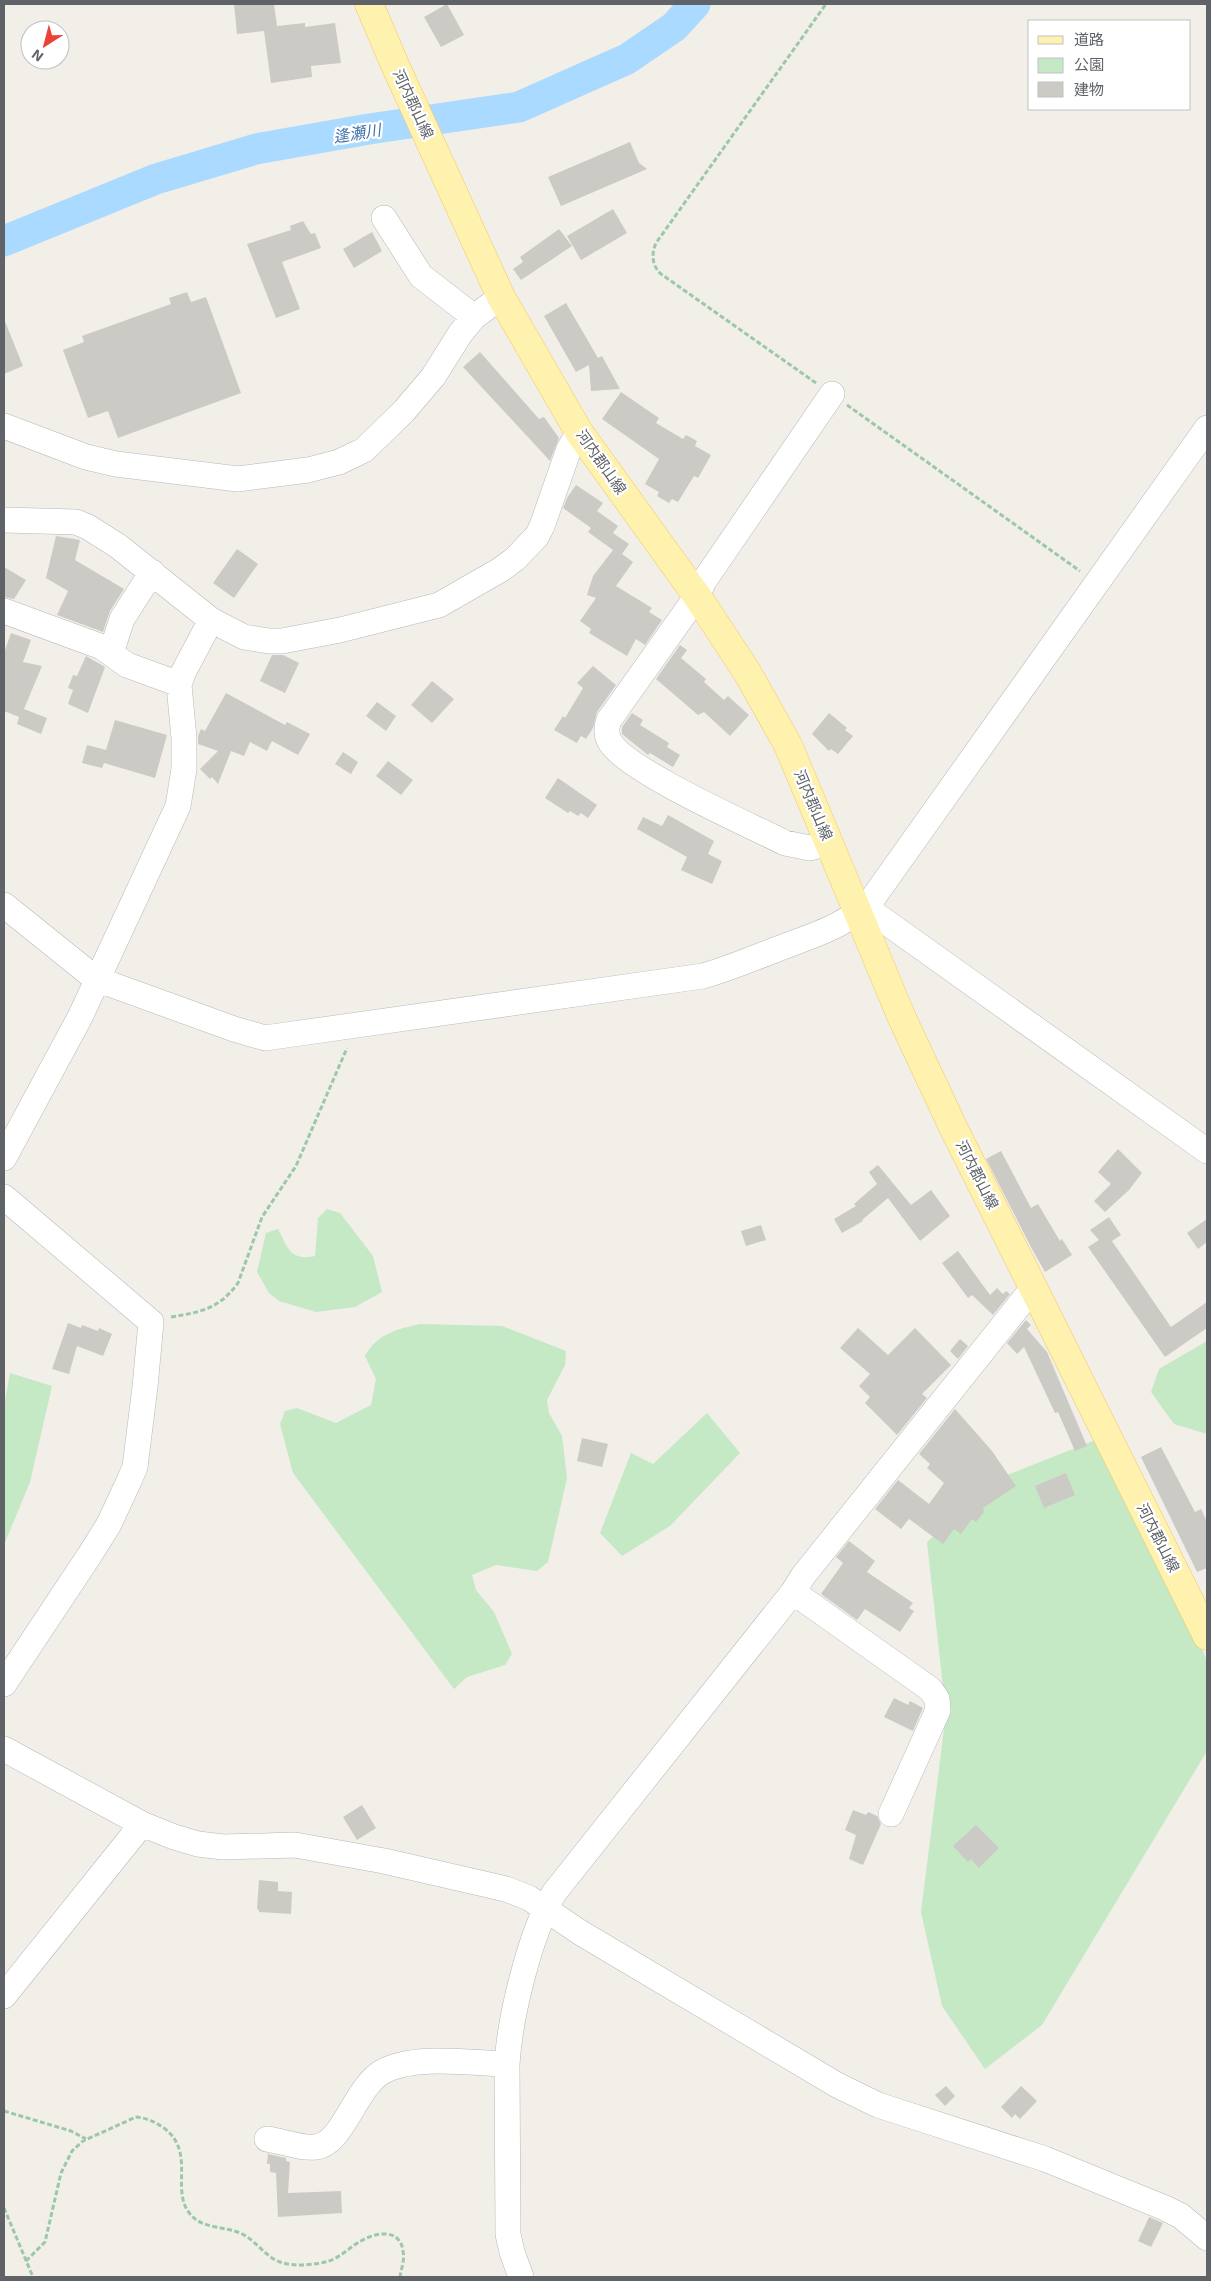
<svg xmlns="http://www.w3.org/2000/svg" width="1211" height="2281" font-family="'Exo 2','Noto Sans JP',sans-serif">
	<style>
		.green { fill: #c5e8c5 }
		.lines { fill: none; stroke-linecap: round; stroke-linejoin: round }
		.river { stroke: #aadaff; stroke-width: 31 }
		.building { fill: #cccac5 }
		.minor-casing { stroke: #b5b8bc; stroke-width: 26 }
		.major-casing { stroke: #f2c960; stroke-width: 29 }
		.path { stroke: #9cc7a9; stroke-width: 3; stroke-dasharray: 5 2.5; stroke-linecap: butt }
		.minor { stroke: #fff; stroke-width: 25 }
		.major { stroke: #fff2af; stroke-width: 28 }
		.labels { text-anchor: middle; stroke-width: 4.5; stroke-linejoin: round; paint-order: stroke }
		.street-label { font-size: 15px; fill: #5f6368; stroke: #fff }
		.water-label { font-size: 16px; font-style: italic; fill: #4174aa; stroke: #fff }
	</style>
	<rect width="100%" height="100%" fill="#f1efe8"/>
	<!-- green -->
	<path class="green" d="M327 1209 340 1213 373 1256 382 1292 355 1307 316 1312 279 1301 269 1293 257 1272 266 1233 278 1229C288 1248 290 1261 315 1256L318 1218Z
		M420 1324 502 1326 566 1351 565 1365 547 1400 549 1413 562 1436 567 1478 548 1562 537 1571 496 1565 472 1575 476 1590 494 1612 512 1654 505 1665 467 1677 454 1689 293 1473 280 1424 285 1411 297 1408 336 1423 371 1405 376 1379 365 1356C377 1334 397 1329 420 1324Z
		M1207 1341V1434L1174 1424 1151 1392 1159 1369Z
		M10 1373 52 1386 30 1482 4 1545V1406Z
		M707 1413 740 1453 670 1526 622 1556 600 1533 631 1453 653 1464Z
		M1111 1434 1207 1661V1751L1042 2025 985 2069 942 2006 921 1912 946 1713 927 1542 997 1479Z"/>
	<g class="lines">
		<!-- river -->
		<path class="river" d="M4 241 156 179 256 149 369 129 519 107 627 59 674 27 695 4"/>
	</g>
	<!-- building -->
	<path class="building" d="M234 4H274L277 26 305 23V27L335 23 341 63 311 66 312 77 271 83 264 31 237 34Z
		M447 4 464 35 441 47 424 17Z
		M630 142 639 163 647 169 561 206 548 177Z
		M613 209 627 233 581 260 567 236Z
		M303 221 311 234 315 233 321 248 282 262 300 309 276 318 247 244 291 230 290 226Z
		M559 229 572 246 521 280 513 269 523 262 520 257Z
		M372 232 382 251 354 268 343 249Z
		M187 292 191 302 206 297 241 393 118 438 108 411 88 418 63 350 84 342 82 336 171 304 169 298Z
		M566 303 598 358 602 356 620 389 591 391 589 365 576 372 544 316Z
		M4 319 23 366 4 374Z
		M480 352 539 419 544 417 559 438 550 461 463 367Z
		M621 392 659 418 656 423 683 439 686 435 697 441 695 446 711 455 698 478 694 476 678 502 672 499 669 503 657 496 659 492 645 484 659 459 602 419Z
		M576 485 603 503 597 511 618 526 613 533 629 544 622 554 633 562 616 586 652 608 649 612 662 620 645 645 636 639 627 656 589 633 591 629 580 621 596 598 587 595 593 576 613 550 588 532 591 528 563 508 567 498Z
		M56 536 80 540 75 560 124 589 110 611 103 632 57 615 68 591 46 578Z
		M237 549 258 564 234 598 213 583Z
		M4 567 26 580 14 599 4 597Z
		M11 633 31 640 23 662 42 666 24 709 47 718 41 734 17 724 19 717 4 711V653Z
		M680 645 687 650 681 658 706 679 704 682 724 700 728 696 749 715 730 736 704 712 698 715 656 679Z
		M272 655H283L299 663 285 693 260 681Z
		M86 656 105 667 88 713 68 704 73 690 68 688 73 675 77 676Z
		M593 666 616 685 597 712 593 728 586 739 581 736 577 743 554 730 563 716 565 718 583 688 577 683Z
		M432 681 454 699 432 723 411 705Z
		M226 693 285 725 287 722 310 734 298 755 272 741 267 751 250 742 244 756 231 751 218 784 212 777 210 779 200 769 218 751 198 744V736L201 729 205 731Z
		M377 702 396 716 386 731 366 716Z
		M632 713 643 720 640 725 669 743 667 747 680 755 673 767 650 753 648 755 622 734V727Z
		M829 713 847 728 845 730 853 736 838 754 831 749 829 751 812 734Z
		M115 720 167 735 155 778 104 763 102 768 82 763 87 745 106 750Z
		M343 752 358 762 351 774 335 764Z
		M388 761 413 780 401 795 376 776Z
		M558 778 597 805 588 818 581 813 578 816 570 811 568 813 545 798Z
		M668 815 714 841 708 854 722 861 712 884 681 870 687 857 637 829 643 817 662 826Z
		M1118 1149 1142 1173 1129 1190 1105 1212 1094 1201 1111 1184 1098 1172Z
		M1001 1151 1031 1208 1038 1204 1060 1241 1062 1239 1072 1255 1045 1272 1032 1249 986 1159Z
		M878 1165 911 1205 931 1190 950 1216 920 1241 888 1198 862 1220 863 1221 842 1233 834 1219 856 1206 854 1204 877 1184 869 1172Z
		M1109 1217 1121 1235 1112 1241 1171 1327 1207 1302V1328L1165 1357 1088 1247 1099 1240 1090 1230Z
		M1207 1219V1242L1198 1249 1187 1233Z
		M761 1225 766 1240 746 1246 741 1231Z
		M958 1251 990 1295 997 1288 1003 1294 1006 1291 1010 1294 993 1315 972 1295 968 1298 942 1263Z
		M1026 1320 1031 1325 1027 1329 1047 1352 1087 1446 1075 1451 1058 1412 1055 1413 1024 1347 1017 1354 1007 1343Z
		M68 1323 81 1328 82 1325 98 1331 99 1328 112 1334 103 1356 77 1346 69 1374 52 1369Z
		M858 1328 888 1355 915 1328 951 1365 922 1394 927 1398 897 1435 865 1403 870 1397 859 1386 870 1374 840 1348Z
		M960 1339 968 1346 958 1359 950 1351Z
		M955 1409 992 1451 1016 1486 983 1508 984 1512 976 1522 972 1519 961 1534 954 1529 943 1544 909 1519 901 1529 875 1509 898 1480 929 1504 944 1483 927 1468 930 1464 919 1454Z
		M582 1438 608 1444 602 1467 577 1461Z
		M1161 1447 1195 1512 1201 1509 1207 1522V1568L1197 1572 1141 1457Z
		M1066 1473 1075 1495 1044 1508 1035 1486Z
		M849 1541 875 1561 867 1572 913 1603 909 1608 914 1611 900 1632 865 1609 857 1620 821 1594 843 1563 836 1557Z
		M894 1698 908 1705 910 1701 923 1708 913 1731 884 1717Z
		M362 1805 376 1828 357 1840 343 1817Z
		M853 1810 866 1815 868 1812 877 1816 881 1824 863 1865 849 1859 856 1835 845 1830Z
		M976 1825 999 1848 979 1868 971 1859 968 1862 953 1846Z
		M259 1880 278 1882V1891L292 1892 291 1914 259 1912V1910L257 1909Z
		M946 2086 955 2096 945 2106 935 2095Z
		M1021 2086 1037 2101 1020 2119 1015 2114 1012 2118 1001 2107Z
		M268 2154 286 2158V2161L290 2162 288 2193 341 2191 342 2213 278 2217 276 2173 270 2172V2164H267Z
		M1149 2217 1163 2223 1151 2247 1138 2241Z"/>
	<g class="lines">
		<!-- minor casing -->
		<g class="minor-casing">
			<path id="minor" d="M384 218 421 276 474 317
				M4 426 86 457 116 464 238 479 308 470 339 462 364 450 404 411 433 377 460 334 474 317 501 297
				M4 520 76 522 88 527 118 546 211 620 244 637 269 641H282L340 630 439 605 500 570 515 559 537 536 542 526 569 449 579 432
				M4 611 102 647 127 665 179 684
				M111 653 122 619 152 572
				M829 843 810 848 785 843C750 825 627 771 610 742 606 735 606 728 609 720L697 596 704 581 832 394
				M4 905 96 979 234 1029 265 1038 703 976C728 969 751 959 775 950 810 936 847 927 873 898L1207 428
				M865 907 1207 1151
				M4 1158 80 1017 178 806 184 769V738L179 685 183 673 211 620
				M4 1197 151 1322 145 1387 135 1467 129 1481 109 1524 89 1556 4 1684
				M793 1592 930 1689 937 1699 938 1710 891 1814
				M4 1749 142 1824 174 1837 198 1844 223 1847 295 1845 384 1861 506 1889 529 1898 581 1933 837 2085 878 2105 1045 2159 1165 2208 1181 2216 1207 2238
				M4 1996 142 1824
				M267 2139C282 2141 301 2149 316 2147 343 2144 355 2088 382 2072 413 2054 471 2063 507 2064
				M521 2277 512 2252 508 2234 507 2064C510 2016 530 1934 554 1893L793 1592 803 1576 1033 1288"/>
		</g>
		<!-- major casing -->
		<g class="major-casing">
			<path id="major" d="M369 4 395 65 501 297 579 432 697 596 747 672 788 745 902 1018 953 1127 1207 1636"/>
		</g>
		<!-- path -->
		<path class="path" d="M816 383 661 274C652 266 651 254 656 243L826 4
			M847 405 1080 571
			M171 1317C201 1312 219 1309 238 1283L262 1217 296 1166 347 1048
			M4 2111 71 2131 86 2139
			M4 2208 33 2277
			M26 2261 45 2242 61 2173 72 2151 83 2141 136 2117C147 2118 155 2122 164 2128 197 2153 169 2191 191 2215 203 2229 224 2226 240 2233 255 2239 264 2256 280 2262 293 2267 316 2265 329 2261 341 2257 350 2247 361 2241 376 2232 400 2228 403 2251 405 2260 401 2269 400 2277"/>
		<!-- minor -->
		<use href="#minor" class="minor"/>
		<!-- major -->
		<use href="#major" class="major"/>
	</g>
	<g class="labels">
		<!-- street labels -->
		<g class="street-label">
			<text transform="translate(413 104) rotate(65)" y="5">河内郡山線</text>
			<text transform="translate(601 462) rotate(55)" y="5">河内郡山線</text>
			<text transform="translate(813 805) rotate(67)" y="5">河内郡山線</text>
			<text transform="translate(977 1175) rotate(63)" y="5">河内郡山線</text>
			<text transform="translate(1158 1538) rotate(63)" y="5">河内郡山線</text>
		</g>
		<!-- water labels -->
		<g class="water-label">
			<text transform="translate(357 133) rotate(-9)" y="6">逢瀬川</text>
		</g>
	</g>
	<!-- border -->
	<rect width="1211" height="2281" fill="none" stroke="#5f6368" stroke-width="10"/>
	<!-- legend -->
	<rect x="1028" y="20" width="162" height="90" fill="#ffffff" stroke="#bfc1c3"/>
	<rect x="1038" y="36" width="25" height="8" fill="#fff2af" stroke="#bfc1c3"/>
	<text x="1074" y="45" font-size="15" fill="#5f6368">道路</text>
	<rect x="1038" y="58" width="25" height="15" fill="#c5e8c5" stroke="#bfc1c3"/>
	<text x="1074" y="70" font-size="15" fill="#5f6368">公園</text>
	<rect x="1038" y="82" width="25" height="15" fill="#cccac5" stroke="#bfc1c3"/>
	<text x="1074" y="95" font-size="15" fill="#5f6368">建物</text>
	<!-- north arrow -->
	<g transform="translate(45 45) rotate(216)"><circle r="24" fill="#ffffff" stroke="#bfc1c3"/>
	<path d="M0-4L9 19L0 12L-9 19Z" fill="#ea4335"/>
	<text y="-8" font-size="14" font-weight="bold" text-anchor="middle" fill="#5f6368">N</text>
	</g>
</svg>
